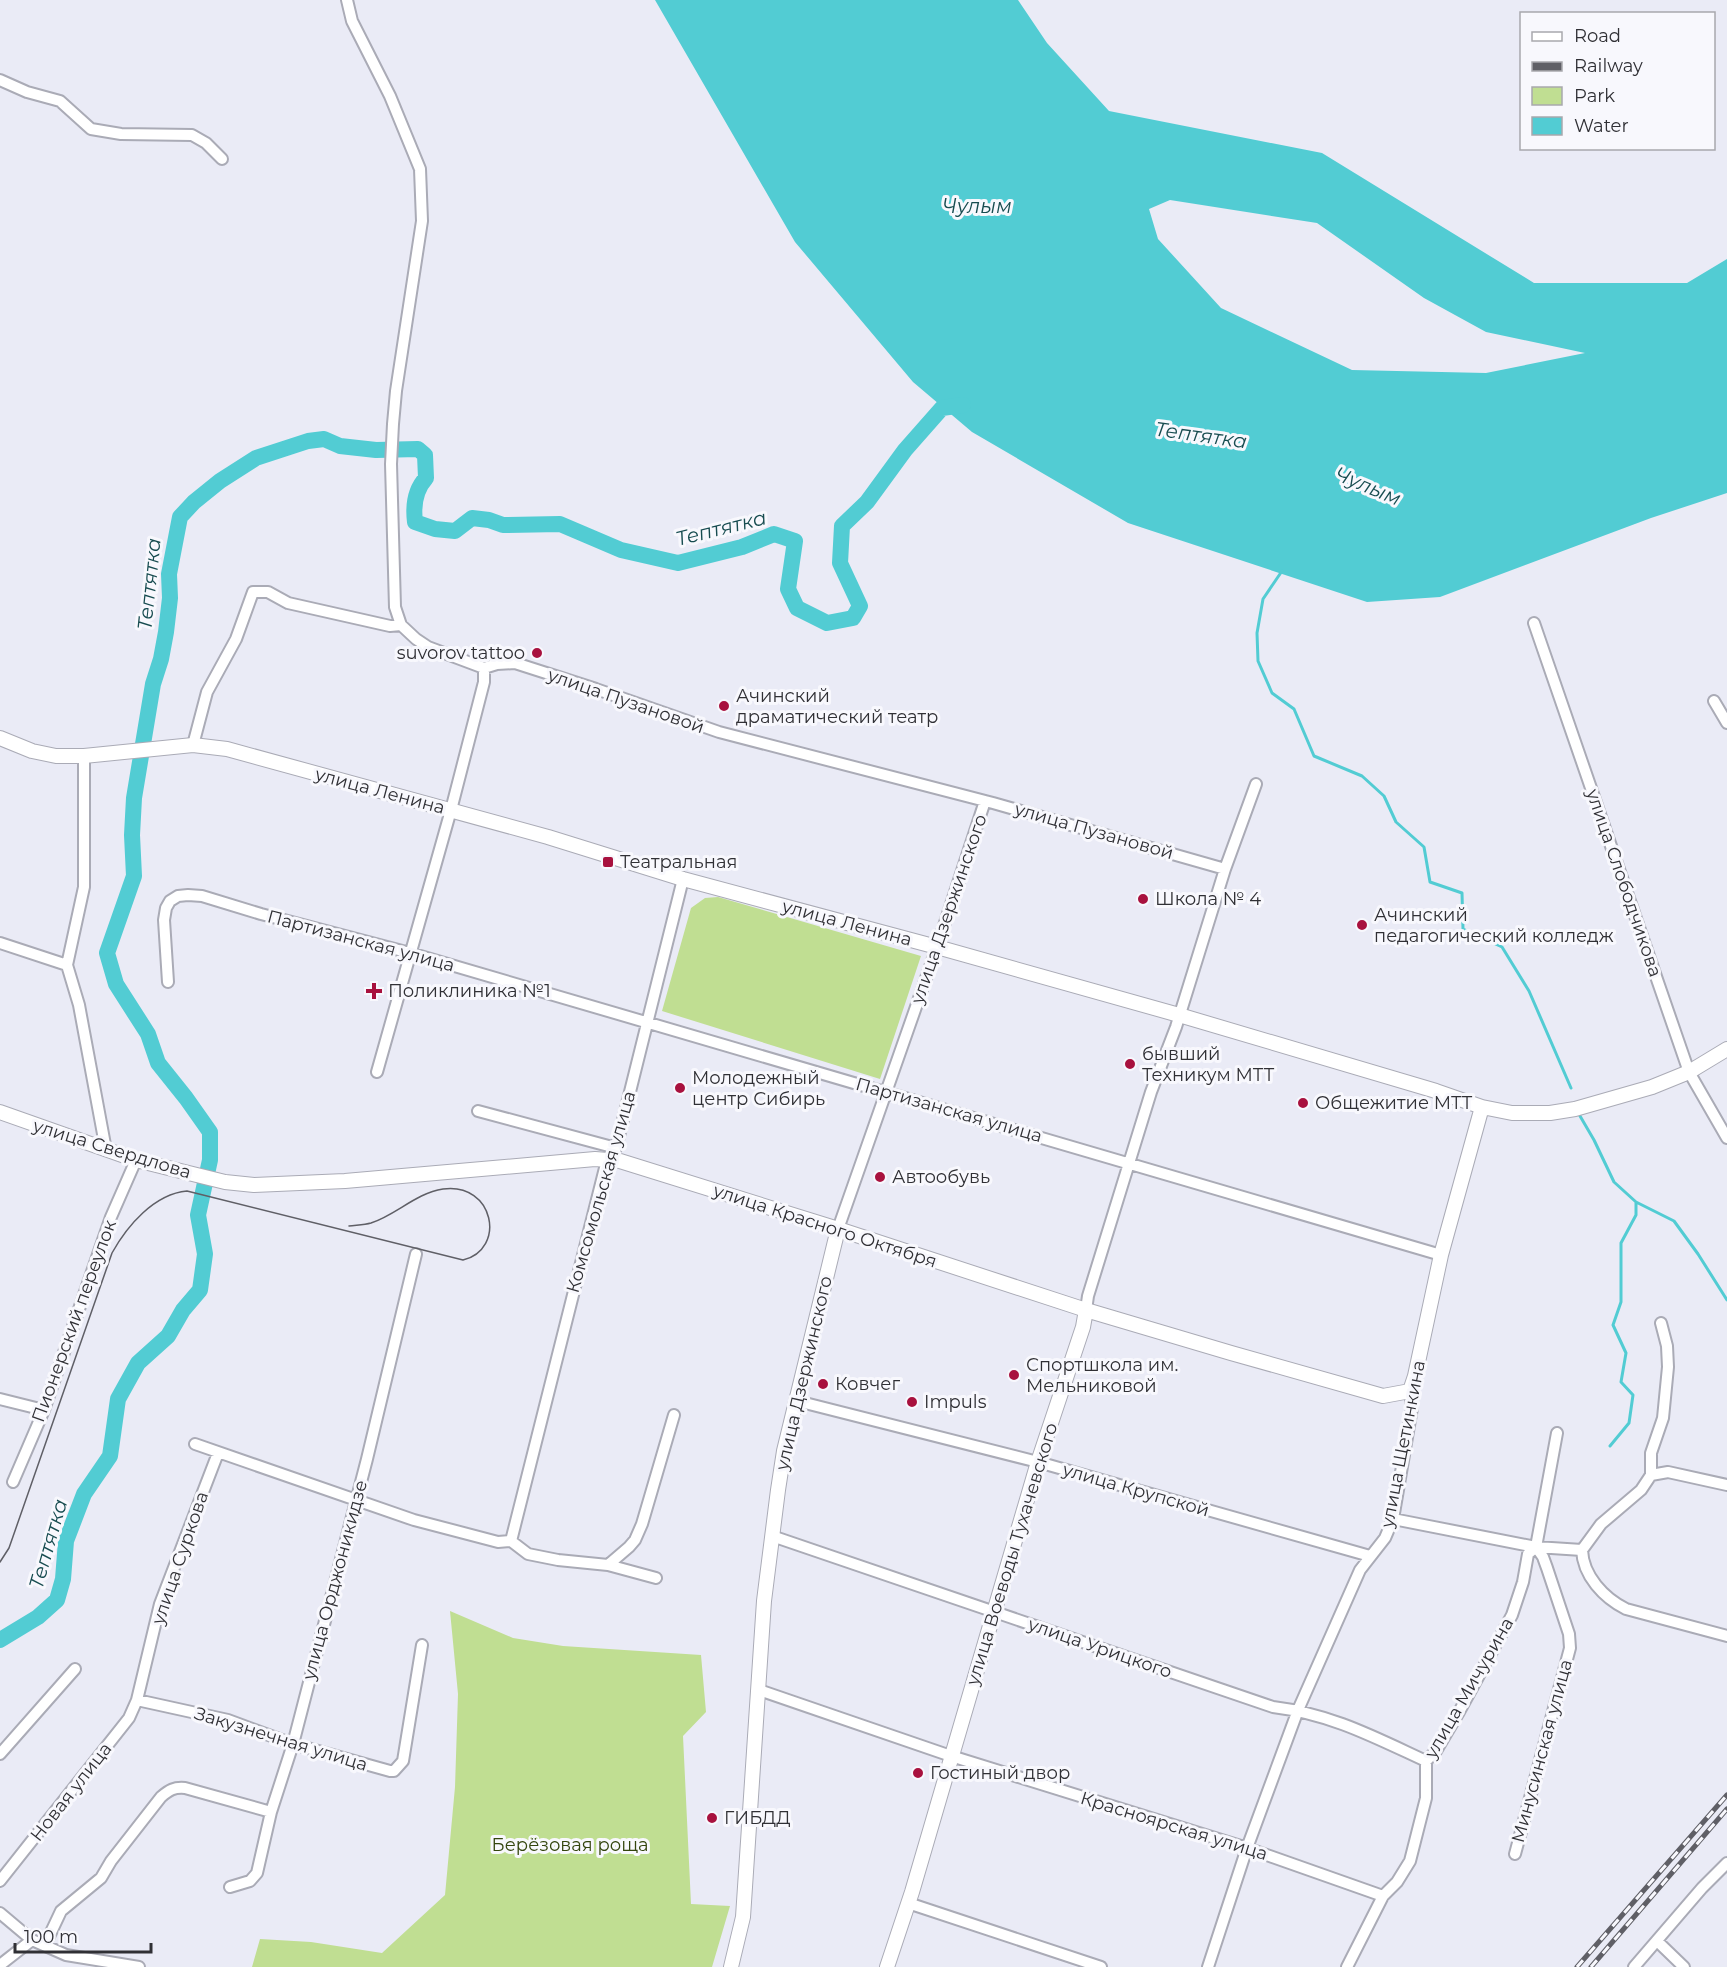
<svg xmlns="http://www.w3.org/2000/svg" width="1727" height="1967" font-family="Montserrat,sans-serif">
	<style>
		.green { fill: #c0de92 }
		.water { fill: #52ccd3; fill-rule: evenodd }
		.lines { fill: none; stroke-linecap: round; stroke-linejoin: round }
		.stream { stroke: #52ccd3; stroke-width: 3 }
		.river { stroke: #52ccd3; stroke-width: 16 }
		.minor-casing { stroke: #aaabb6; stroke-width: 14 }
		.major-casing { stroke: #aaabb6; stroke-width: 16 }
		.minor { stroke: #fff; stroke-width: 10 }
		.major { stroke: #fff; stroke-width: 14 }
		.tram { stroke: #5f5f66; stroke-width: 1.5 }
		.rail-casing { stroke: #5f5f66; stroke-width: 5 }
		.rail { stroke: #f8f8fd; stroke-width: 3; stroke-dasharray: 9; stroke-linecap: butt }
		.poi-dot { fill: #a8113e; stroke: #f8f8fd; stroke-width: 2 }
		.labels { text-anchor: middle; stroke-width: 6; stroke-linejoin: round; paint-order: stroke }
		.poi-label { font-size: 18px; fill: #303035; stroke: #f8f8fd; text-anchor: start }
		.street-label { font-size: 18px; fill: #303035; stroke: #f8f8fd }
		.park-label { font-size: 18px; fill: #33450d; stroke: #f8f8fd }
		.water-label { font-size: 20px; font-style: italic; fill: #174c50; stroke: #f8f8fd }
	</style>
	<rect width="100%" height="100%" fill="#eaebf6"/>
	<!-- green -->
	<path class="green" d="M718 897 921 956 880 1079 662 1011 691 908 705 898Z
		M450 1611 513 1638 563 1646 701 1655 706 1712 683 1736 691 1904 730 1906 712 1967H252L260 1939 311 1942 382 1953 445 1895 455 1787 458 1694Z"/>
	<!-- water -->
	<path class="water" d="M655 0H1018L1047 43 1109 111 1322 153 1534 283H1687L1727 259V493L1651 518 1440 597 1367 602 1128 523 972 432 913 382 795 242ZM1170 200 1317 223 1424 298 1486 332 1585 353 1486 373 1352 370 1221 308 1158 239 1149 209Z"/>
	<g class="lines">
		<!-- stream -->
		<path class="stream" d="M1282 571 1263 599 1257 633 1258 661 1272 693 1294 709 1314 756 1362 776 1384 796 1396 822 1424 847 1430 882 1462 893 1463 929 1502 947 1529 991 1571 1088
			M1580 1116 1594 1140 1614 1182 1636 1202 1674 1221 1698 1254 1727 1300
			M1610 1446 1629 1423 1633 1395 1621 1382 1626 1353 1613 1325 1621 1302V1243L1636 1215V1202"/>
		<!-- river -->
		<path class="river" d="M0 1640 38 1617 57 1600 63 1579 66 1541 84 1494 110 1456 118 1399 138 1363 168 1336 183 1310 200 1290 205 1254 198 1215 210 1160V1132L186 1098 158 1063 148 1034 116 984 107 953 134 876 132 835 134 798 153 684 161 659 166 632 170 598 169 574 180 517 194 502 220 481 256 458 308 441 324 439 340 446 376 450 418 449 425 455 426 478C415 490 413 506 415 522L435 529 455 531 472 518 489 520 503 525 560 524 621 550 678 563 742 547 774 534 795 541 788 589 797 608 827 623 853 618 860 606 840 563 842 526 867 502 905 450 942 408 963 405"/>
		<!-- minor casing -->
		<g class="minor-casing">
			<path id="minor" d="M347 0 352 21 390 96 420 169 422 221 396 391 393 424 391 464 395 607 401 625 416 639 428 647 484 668 497 664 515 663 596 689 719 732 993 803 1225 869
				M0 80 27 92 60 101 91 129 121 134 192 135 206 143 222 159
				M1534 623 1689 1072 1727 1138
				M1714 701 1727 723
				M193 745 207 692 236 639 253 592H268L288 603 390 626 401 625
				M84 756V887L67 965 79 1005 106 1150
				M0 943 67 965
				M168 982 164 920 166 908 170 901 178 896 188 895 202 896 261 914 410 953 1441 1255
				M377 1072 451 810 484 682V668
				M478 1111 616 1148
				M838 1229 937 947 985 801
				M1086 1310 1088 1296 1151 1092 1176 1027 1225 869 1256 784
				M0 1399 44 1410
				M797 1401 1038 1462 1370 1556
				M195 1444 414 1520 498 1542 511 1541 528 1554 558 1560 608 1565 656 1578
				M1651 1475 1668 1472 1727 1485
				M13 1482 44 1410 111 1217 136 1160
				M1393 1519 1536 1547 1582 1550
				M772 1536 1273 1707C1331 1714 1374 1737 1426 1761
				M511 1541 607 1160 616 1148 683 879
				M1582 1550 1601 1524 1641 1490 1651 1475V1453L1663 1418 1668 1367 1667 1346 1661 1323
				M1582 1550C1583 1576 1604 1598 1626 1609L1727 1636
				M608 1565 629 1547 635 1540 642 1524 674 1415
				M759 1690 951 1756 1247 1848 1383 1896
				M137 1700 228 1720 293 1744 390 1771H394L403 1761 422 1645
				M0 1754 75 1669
				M1515 1854 1570 1648 1569 1634 1547 1568 1543 1557 1536 1547
				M0 1881 129 1718 137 1700 160 1604 218 1453
				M230 1887 250 1881 257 1873 271 1812 293 1744 367 1459 416 1254
				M908 1903 1101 1967
				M0 1913 32 1940 66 1955 139 1967
				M1657 1941 1684 1967
				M45 1945 61 1911 101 1878 111 1861 161 1797C169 1790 174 1787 185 1788L271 1812
				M0 1965 32 1940
				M1208 1967 1247 1848 1298 1710 1360 1570 1385 1538 1388 1531 1393 1519 1412 1408 1410 1391
				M1347 1967 1383 1896 1397 1882 1410 1861 1426 1798V1761L1436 1751 1459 1712 1512 1615 1523 1582 1528 1554 1536 1547 1557 1433
				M1634 1967 1702 1888 1727 1863"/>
		</g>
		<!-- major casing -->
		<g class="major-casing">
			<path id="major" d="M0 738 32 751 56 756H84L193 745 227 749 548 837 683 879 937 947 1179 1015 1436 1091 1482 1107 1512 1113H1550L1575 1109 1652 1087 1689 1072 1727 1049
				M0 1112 136 1160 225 1182 254 1185 345 1181 595 1159 620 1161 838 1229 1086 1310 1231 1353 1383 1396 1410 1391 1415 1376 1441 1255 1482 1107
				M731 1967 743 1917 764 1601 778 1490 784 1451 838 1229
				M887 1967 912 1892 1038 1462 1083 1327 1086 1310"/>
		</g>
		<!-- minor -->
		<use href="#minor" class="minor"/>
		<!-- major -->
		<use href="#major" class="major"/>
		<!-- tram -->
		<path class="tram" d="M0 1562 9 1548 112 1253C127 1226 154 1194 187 1191L463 1260C507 1249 494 1182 443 1189 416 1193 396 1215 371 1223 364 1225 356 1225 349 1226"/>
		<!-- rail casing -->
		<g class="rail-casing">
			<path id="rail" d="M1577 1967 1727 1795
				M1591 1967 1727 1809"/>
		</g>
		<!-- rail -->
		<use href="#rail" class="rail"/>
	</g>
	<!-- markers -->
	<g class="poi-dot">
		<circle cx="537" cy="653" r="6"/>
		<circle cx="724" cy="706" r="6"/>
		<rect x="602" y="856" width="12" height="12" rx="3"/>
		<circle cx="1143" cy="899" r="6"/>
		<circle cx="1362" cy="925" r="6"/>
		<path d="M371 982h6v6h6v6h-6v6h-6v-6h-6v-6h6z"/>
		<circle cx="1130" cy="1064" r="6"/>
		<circle cx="680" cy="1088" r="6"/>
		<circle cx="1303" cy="1103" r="6"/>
		<circle cx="880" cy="1177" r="6"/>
		<circle cx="1014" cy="1375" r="6"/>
		<circle cx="823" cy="1384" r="6"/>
		<circle cx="912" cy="1402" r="6"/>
		<circle cx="918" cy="1773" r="6"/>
		<circle cx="712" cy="1818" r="6"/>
	</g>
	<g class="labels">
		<!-- poi labels -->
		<g class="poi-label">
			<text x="525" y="659" text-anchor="end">suvorov tattoo</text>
			<text x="736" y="702">Ачинский<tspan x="736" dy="21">драматический театр</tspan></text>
			<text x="620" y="868">Театральная</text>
			<text x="1155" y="905">Школа № 4</text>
			<text x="1374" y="921">Ачинский<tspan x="1374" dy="21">педагогический колледж</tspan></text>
			<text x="388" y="997">Поликлиника №1</text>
			<text x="1142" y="1060">бывший<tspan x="1142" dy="21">Техникум МТТ</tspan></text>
			<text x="692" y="1084">Молодежный<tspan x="692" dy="21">центр Сибирь</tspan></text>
			<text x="1315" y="1109">Общежитие МТТ</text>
			<text x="892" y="1183">Автообувь</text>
			<text x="1026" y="1371">Спортшкола им.<tspan x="1026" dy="21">Мельниковой</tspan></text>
			<text x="835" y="1390">Ковчег</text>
			<text x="924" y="1408">Impuls</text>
			<text x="930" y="1779">Гостиный двор</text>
			<text x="724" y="1824">ГИБДД</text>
		</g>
		<!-- street labels -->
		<g class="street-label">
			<text transform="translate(626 701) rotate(19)" y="6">улица Пузановой</text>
			<text transform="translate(380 791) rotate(15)" y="6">улица Ленина</text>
			<text transform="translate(1094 831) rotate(16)" y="6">улица Пузановой</text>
			<text transform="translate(1624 883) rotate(71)" y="6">улица Слободчикова</text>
			<text transform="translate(949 909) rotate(-71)" y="6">улица Дзержинского</text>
			<text transform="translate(847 923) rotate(15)" y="6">улица Ленина</text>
			<text transform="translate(361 941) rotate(15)" y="6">Партизанская улица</text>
			<text transform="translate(949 1110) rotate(16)" y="6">Партизанская улица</text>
			<text transform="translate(112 1149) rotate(17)" y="6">улица Свердлова</text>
			<text transform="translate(601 1192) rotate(-74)" y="6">Комсомольская улица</text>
			<text transform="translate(825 1226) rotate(18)" y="6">улица Красного Октября</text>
			<text transform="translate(74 1321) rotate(-70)" y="6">Пионерский переулок</text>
			<text transform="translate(804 1373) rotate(-77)" y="6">улица Дзержинского</text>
			<text transform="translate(1403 1444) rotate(-79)" y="6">улица Щетинкина</text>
			<text transform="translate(1136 1490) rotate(16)" y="6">улица Крупской</text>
			<text transform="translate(1012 1554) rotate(-73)" y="6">улица Воеводы Тухачевского</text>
			<text transform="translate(180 1558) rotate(-71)" y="6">улица Суркова</text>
			<text transform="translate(335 1580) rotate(-75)" y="6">улица Орджоникидзе</text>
			<text transform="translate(1100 1648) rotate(19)" y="6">улица Урицкого</text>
			<text transform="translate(1469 1688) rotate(-60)" y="6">улица Мичурина</text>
			<text transform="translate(281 1739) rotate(17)" y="6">Закузнечная улица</text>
			<text transform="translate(1542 1751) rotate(-75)" y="6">Минусинская улица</text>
			<text transform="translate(71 1792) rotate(-52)" y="6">Новая улица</text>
			<text transform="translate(1174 1826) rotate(17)" y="6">Красноярская улица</text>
		</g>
		<!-- park labels -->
		<g class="park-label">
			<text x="570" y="1851">Берёзовая роща</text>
		</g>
		<!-- water labels -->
		<g class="water-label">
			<text x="977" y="213">Чулым</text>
			<text transform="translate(1201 435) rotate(8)" y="7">Тептятка</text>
			<text transform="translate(1368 486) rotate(23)" y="7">Чулым</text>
			<text transform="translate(721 528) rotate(-14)" y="7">Тептятка</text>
			<text transform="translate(149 584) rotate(-84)" y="7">Тептятка</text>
			<text transform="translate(48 1544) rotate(-74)" y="7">Тептятка</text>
		</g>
	</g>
	<!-- legend -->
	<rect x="1520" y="12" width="195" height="138" fill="#f8f8fd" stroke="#a8a8ad" stroke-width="1.5"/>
	<rect x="1532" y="32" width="30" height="9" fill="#ffffff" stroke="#a8a8ad" stroke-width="1.5"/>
	<text x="1574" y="42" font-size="18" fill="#303035">Road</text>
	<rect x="1532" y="62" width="30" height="9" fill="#5f5f66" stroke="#a8a8ad" stroke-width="1.5"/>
	<text x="1574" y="72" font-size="18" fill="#303035">Railway</text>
	<rect x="1532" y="87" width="30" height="18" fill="#c0de92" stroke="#a8a8ad" stroke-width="1.5"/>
	<text x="1574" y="102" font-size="18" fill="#303035">Park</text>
	<rect x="1532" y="117" width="30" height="18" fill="#52ccd3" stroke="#a8a8ad" stroke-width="1.5"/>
	<text x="1574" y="132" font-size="18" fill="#303035">Water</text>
	<!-- scale -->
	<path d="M15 1943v9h136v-9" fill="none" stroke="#303035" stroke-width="3"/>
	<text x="24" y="1943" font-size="18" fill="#303035" stroke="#f8f8fd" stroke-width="4.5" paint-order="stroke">100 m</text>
</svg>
